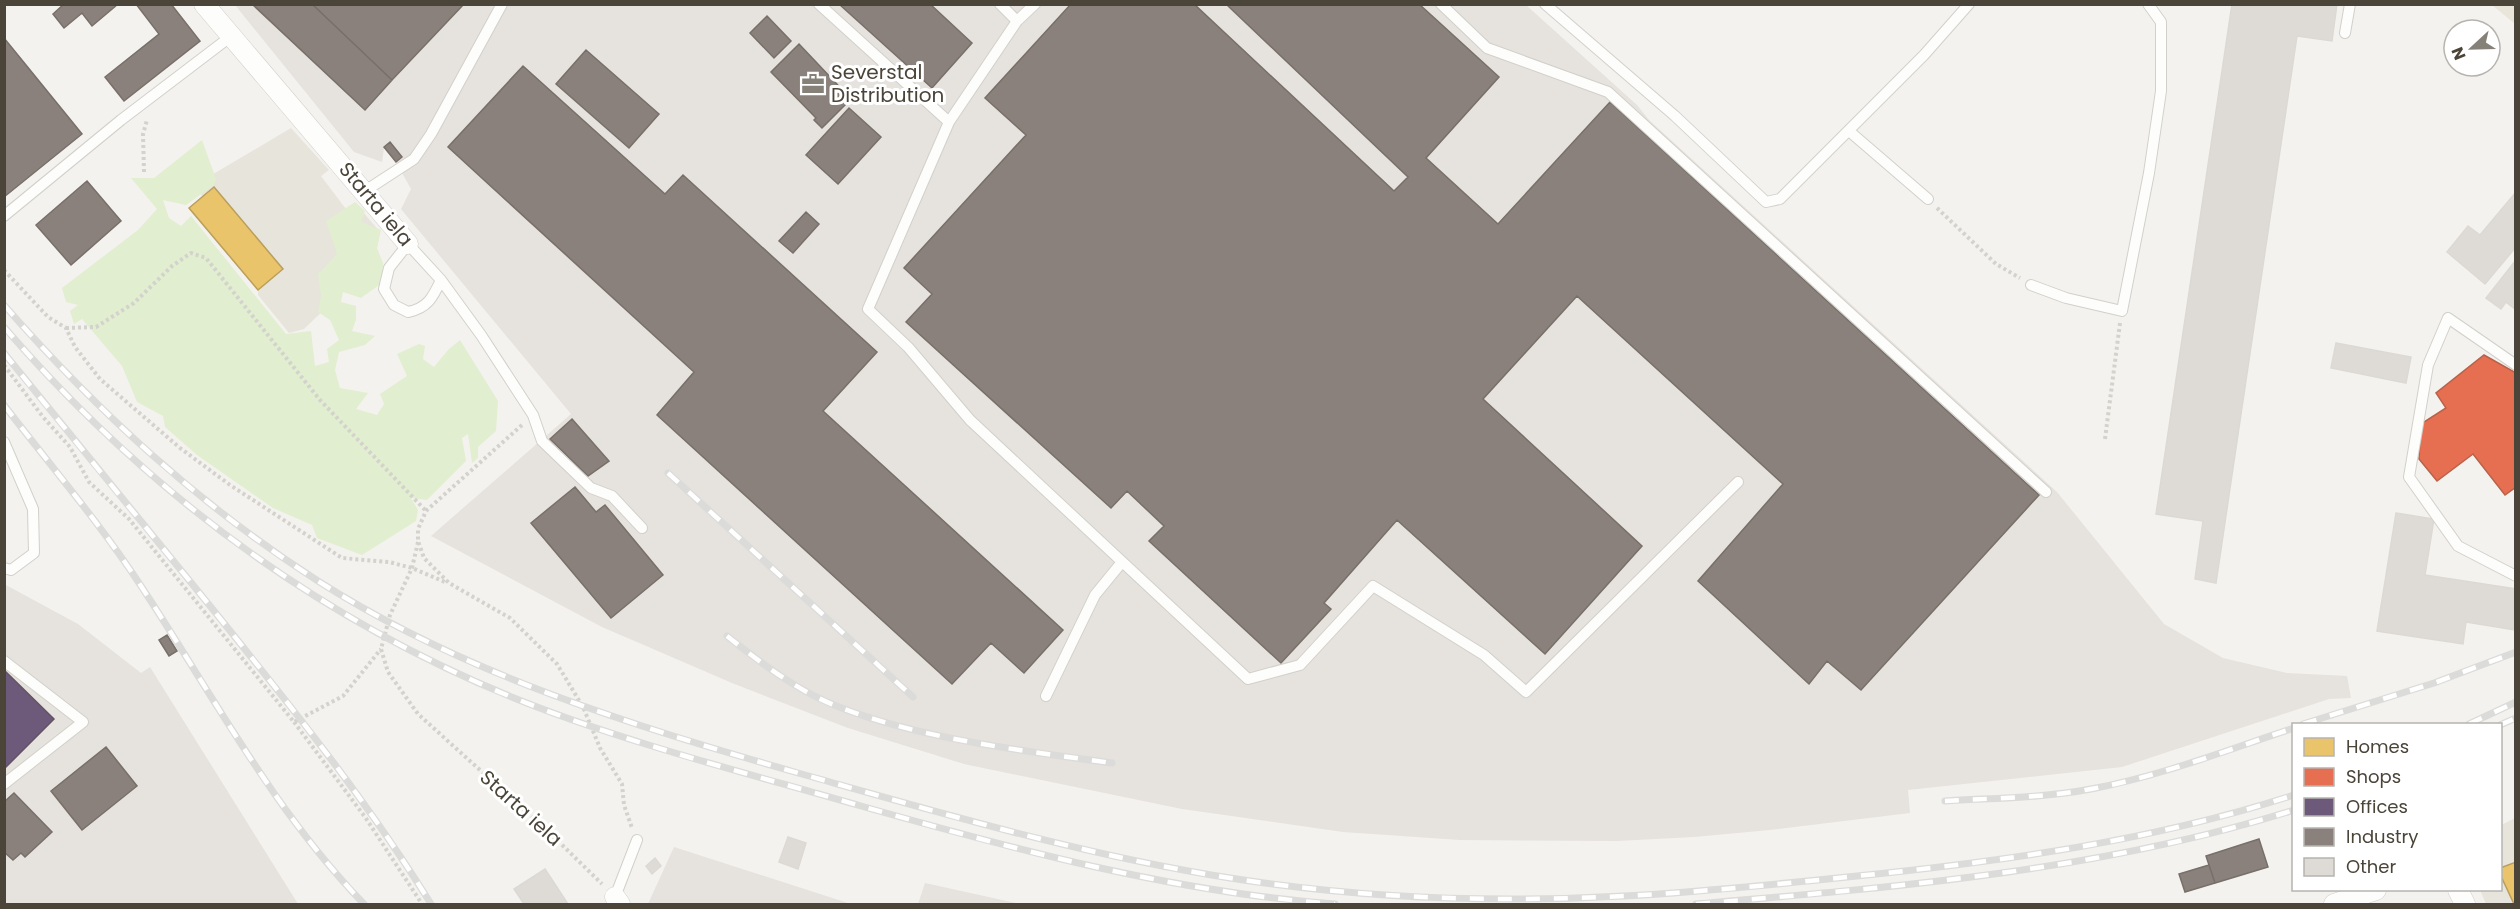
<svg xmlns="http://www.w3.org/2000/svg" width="2520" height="909" font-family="Poppins,sans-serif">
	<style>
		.residential { fill: #e7e4dc }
		.industrial { fill: #e6e2de }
		.education { fill: #eae5da }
		.green { fill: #e1eecf }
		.homes { fill: #e9c46a; stroke: #ba9e5b; stroke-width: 1.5 }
		.shops { fill: #e76f51; stroke: #b8624a; stroke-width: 1.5 }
		.offices { fill: #6d597a; stroke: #635366; stroke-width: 1.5 }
		.industry { fill: #8a817c; stroke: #776f68; stroke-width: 1.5 }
		.building { fill: #dedbd6; stroke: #dcd9d4; stroke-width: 1.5 }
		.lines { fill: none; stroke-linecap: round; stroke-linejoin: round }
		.lane-casing { stroke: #d2d0cb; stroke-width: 12 }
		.street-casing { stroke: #d2d0cb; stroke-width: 21 }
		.path { stroke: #d3d2cc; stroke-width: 4; stroke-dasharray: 3 3; stroke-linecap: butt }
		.lane { stroke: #fdfdfc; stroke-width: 10 }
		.street { stroke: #fdfdfc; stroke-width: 20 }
		.rail-casing { stroke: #dbdbda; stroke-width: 7 }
		.rail { stroke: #fff; stroke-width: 4.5; stroke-dasharray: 14; stroke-linecap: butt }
		.labels { text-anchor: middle; stroke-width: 6; stroke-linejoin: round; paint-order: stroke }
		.poi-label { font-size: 20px; fill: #4b4439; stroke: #fff; text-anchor: start }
		.street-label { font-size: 20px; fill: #4b4439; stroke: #fff }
	</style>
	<rect width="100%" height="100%" fill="#f4f2ee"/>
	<!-- residential -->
	<path class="residential" d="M291 128 329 170 321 176 346 209 357 205 380 232 374 262 304 329 289 333 258 295V290L189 208 202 197 198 183Z
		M2515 818V904H2486L2480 890H2500L2501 825Z"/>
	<!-- industrial -->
	<path class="industrial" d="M235 5H1526L1637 105 1649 120 2057 492 2164 624 2223 658 2287 673 2347 676 2351 698 2329 699 2122 767 1908 790 1910 813 1770 830 1694 837 1617 841 1460 840 1343 832 1182 809 964 764 848 728 732 683 602 627 431 536 571 414 401 209 411 189 396 162 384 148 382 162 354 152Z
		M4 584 78 624 141 673 150 667 298 904H5Z
		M674 847 851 904H648Z
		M925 883 1020 904H918Z"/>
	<!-- education -->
	<path class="education" d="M2492 5H2515V24Z"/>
	<!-- green -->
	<path class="green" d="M202 140 216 179 214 185 186 205 163 200 169 218 181 226 191 216 286 334 311 331 315 366 329 362 327 349 339 340 330 320 318 312 321 296 318 274 337 254 326 221 355 202 365 211 361 222 381 230 377 248 383 263 382 283 361 298 343 292 341 302 356 306V320L352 331 375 336 365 345 339 352 335 370 340 388 368 393 356 409 377 415 384 404 380 394 407 376 397 354 419 344 425 346 423 359 434 367 449 349 460 340 498 401 496 431 478 447V458L472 463 468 434 462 438 466 461 427 500 411 498 418 510 416 521 362 555 317 538 312 525 273 508 197 455 165 427 163 416 137 402 122 366 82 319 74 324 70 311 78 305 66 302 62 288 138 230 157 209 131 178H154Z"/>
	<!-- homes -->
	<path class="homes" d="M214 187 283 269 258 290 189 208Z
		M2516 862V904H2514L2500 874V868Z"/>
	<!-- shops -->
	<path class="shops" d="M2484 355 2516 373V487L2505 495 2473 454 2437 481 2419 459 2421 424 2446 408 2436 393Z"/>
	<!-- offices -->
	<path class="offices" d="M4 670 54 719 4 769Z"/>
	<!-- industry -->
	<path class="industry" d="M64 4H118L92 26 82 13 64 28 53 14Z
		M136 4H171L200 41 124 101 105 77 159 34Z
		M252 4H312L392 80 365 110Z
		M312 4H464L392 80Z
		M839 4H930L972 43 932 88Z
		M1071 4H1194L1394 191 1408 177 1226 4H1419L1499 77 1426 158 1498 224 1610 102 2039 495 1861 690 1827 661 1809 684 1698 581 1783 484 1577 296 1483 399 1642 546 1545 654 1397 520 1324 603 1331 609 1281 663 1149 541 1164 526 1127 491 1111 508 906 322 932 294 904 268 1026 135 985 98Z
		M767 16 791 41 774 58 750 33Z
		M4 38 82 134 4 197Z
		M799 44 851 99 822 128 814 120 816 118 771 72Z
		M586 50 659 114 629 148 556 84Z
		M523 66 665 194 683 175 877 352 823 411 1063 630 1024 673 991 643 952 684 657 415 694 372 448 147Z
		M849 108 881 137 838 184 806 155Z
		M390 142 402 157 396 162 384 147Z
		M87 181 121 221 71 265 36 225Z
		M806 212 819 224 793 253 779 241Z
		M572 419 609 461 588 476 550 439Z
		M575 487 596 512 605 505 663 575 611 618 531 523Z
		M167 635 177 651 169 656 159 640Z
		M106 747 137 786 82 830 51 791Z
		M14 793 52 832 25 857 21 853 13 860 4 852V802Z
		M2259 839 2268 867 2215 883 2206 856Z
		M2209 865 2215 883 2185 892 2179 874Z"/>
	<!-- building -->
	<path class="building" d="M2232 4H2337L2332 41 2297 36 2216 583 2195 579 2203 521 2156 514Z
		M2516 192V247L2485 284 2447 252 2468 226 2480 235Z
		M2516 260V310L2506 302 2501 309 2486 298Z
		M2336 343 2411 357 2406 383 2331 368Z
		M2396 513 2434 519 2425 575 2516 589V630L2466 622 2463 644 2377 631Z
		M788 837 806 843 798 869 779 862Z
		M655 858 661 866 652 874 646 866Z
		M545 869 568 904H524L514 889Z"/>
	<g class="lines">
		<!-- lane casing -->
		<g class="lane-casing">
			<path id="lane" d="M819 4 949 122
				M1000 4 1017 21
				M1035 4 1017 21 949 122 868 309 908 347 970 420 1248 679 1300 665 1373 586 1484 655 1526 692 1738 482
				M1441 4 1487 48 1608 92 2046 492
				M1545 4 1675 116 1766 202 1780 199 1924 55 1969 4
				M2345 33 2350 4
				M1849 131 1928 199
				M365 191 414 159 431 134 502 4
				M4 216 121 120 230 37
				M441 280C433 297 428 308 408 312L394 305 384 289 389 268 408 244 441 280 481 335 533 415 542 441 591 488 612 496 642 528
				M2031 285 2066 298 2122 311 2149 173 2161 91V22L2148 4
				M2516 365 2448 318 2428 365 2409 477 2458 546 2516 576
				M4 442 33 509 34 553 11 570 4 568
				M4 661 83 722 4 784
				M1046 696 1095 595 1122 562
				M615 897 637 840"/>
		</g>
		<!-- street casing -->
		<g class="street-casing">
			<path id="street" d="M204 4 408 244
				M2458 890 2465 904
				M615 897 620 904
				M2334 904 2376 890"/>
		</g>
		<!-- path -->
		<path class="path" d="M144 172 143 134 147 120
			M1937 208 1996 264 2020 278
			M4 270 48 317 66 328 75 347 100 379 180 448 230 485 342 558 389 562 412 568 445 582
			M66 328 96 327 134 303 172 266 191 253 206 258 320 400 426 511
			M4 365 43 417 70 447 89 482 129 519 294 722 343 696 381 649
			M522 425 426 511 418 529V541L424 558 449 583 510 618 557 664 583 707 600 748 622 784 624 805 632 828
			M2105 439 2120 323
			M418 542 412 568 390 615 381 649 388 672 418 714 554 837 602 884
			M294 722 365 817 422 904"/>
		<!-- lane -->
		<use href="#lane" class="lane"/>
		<!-- street -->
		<use href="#street" class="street"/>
		<!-- rail casing -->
		<g class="rail-casing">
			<path id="rail" d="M4 305C98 412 198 504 318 581 466 675 631 725 798 773 941 813 1083 855 1230 878 1359 898 1493 903 1624 896 1702 892 1780 884 1857 876 2005 861 2152 841 2294 795
				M4 327C146 491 318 619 519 700 630 744 747 773 861 806 1017 850 1173 892 1335 904
				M4 353C67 431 130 508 193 585 277 689 361 791 431 904
				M4 405C50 465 99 522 141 586 213 695 273 810 364 904
				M668 473 913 697
				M727 636C761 663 797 691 839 707 921 739 1025 751 1112 763
				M2303 724 2434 683 2516 652
				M2469 724 2516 702
				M2500 725 2516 718
				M1945 801C1993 798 2043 798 2091 789 2161 776 2227 750 2294 728
				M1696 904C1897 887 2100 871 2294 810"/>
		</g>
		<!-- rail -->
		<use href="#rail" class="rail"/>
	</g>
	<!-- icons -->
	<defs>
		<g id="office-bare" transform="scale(1.8)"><path d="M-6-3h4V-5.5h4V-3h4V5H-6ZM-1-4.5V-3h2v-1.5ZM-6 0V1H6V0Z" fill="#868178" stroke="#fff" stroke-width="2.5" paint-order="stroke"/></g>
	</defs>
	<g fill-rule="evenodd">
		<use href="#office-bare" x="813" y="84"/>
	</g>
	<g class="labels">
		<!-- poi labels -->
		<g class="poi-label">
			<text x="831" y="79">Severstal<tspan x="831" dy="23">Distribution</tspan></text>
		</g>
		<!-- street labels -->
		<g class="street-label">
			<text transform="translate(376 204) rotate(50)" y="7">Starta iela</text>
			<text transform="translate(521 808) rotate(42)" y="7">Starta iela</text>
		</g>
	</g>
	<!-- border -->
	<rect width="2520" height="909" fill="none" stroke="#4b4439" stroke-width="12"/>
	<!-- legend -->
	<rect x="2292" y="723" width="210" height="168" fill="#ffffff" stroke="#b7b4b0" stroke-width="1.5"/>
	<rect x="2304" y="738" width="30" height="18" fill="#e9c46a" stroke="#b7b4b0" stroke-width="1.5"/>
	<text x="2346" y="753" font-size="18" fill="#4b4439">Homes</text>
	<rect x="2304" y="768" width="30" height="18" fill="#e76f51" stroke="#b7b4b0" stroke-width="1.5"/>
	<text x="2346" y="783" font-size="18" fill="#4b4439">Shops</text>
	<rect x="2304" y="798" width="30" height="18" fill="#6d597a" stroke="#b7b4b0" stroke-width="1.5"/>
	<text x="2346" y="813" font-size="18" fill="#4b4439">Offices</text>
	<rect x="2304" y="828" width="30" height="18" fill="#8a817c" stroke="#b7b4b0" stroke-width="1.5"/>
	<text x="2346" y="843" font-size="18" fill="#4b4439">Industry</text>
	<rect x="2304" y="858" width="30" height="18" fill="#dedbd6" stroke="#b7b4b0" stroke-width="1.5"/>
	<text x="2346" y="873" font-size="18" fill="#4b4439">Other</text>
	<!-- north arrow -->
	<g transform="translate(2472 48) rotate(248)"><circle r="28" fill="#ffffff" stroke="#b7b4b0" stroke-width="1.5"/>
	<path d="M0-4.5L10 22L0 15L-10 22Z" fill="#868178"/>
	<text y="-9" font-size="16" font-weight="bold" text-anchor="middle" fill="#4b4439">N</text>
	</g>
</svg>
